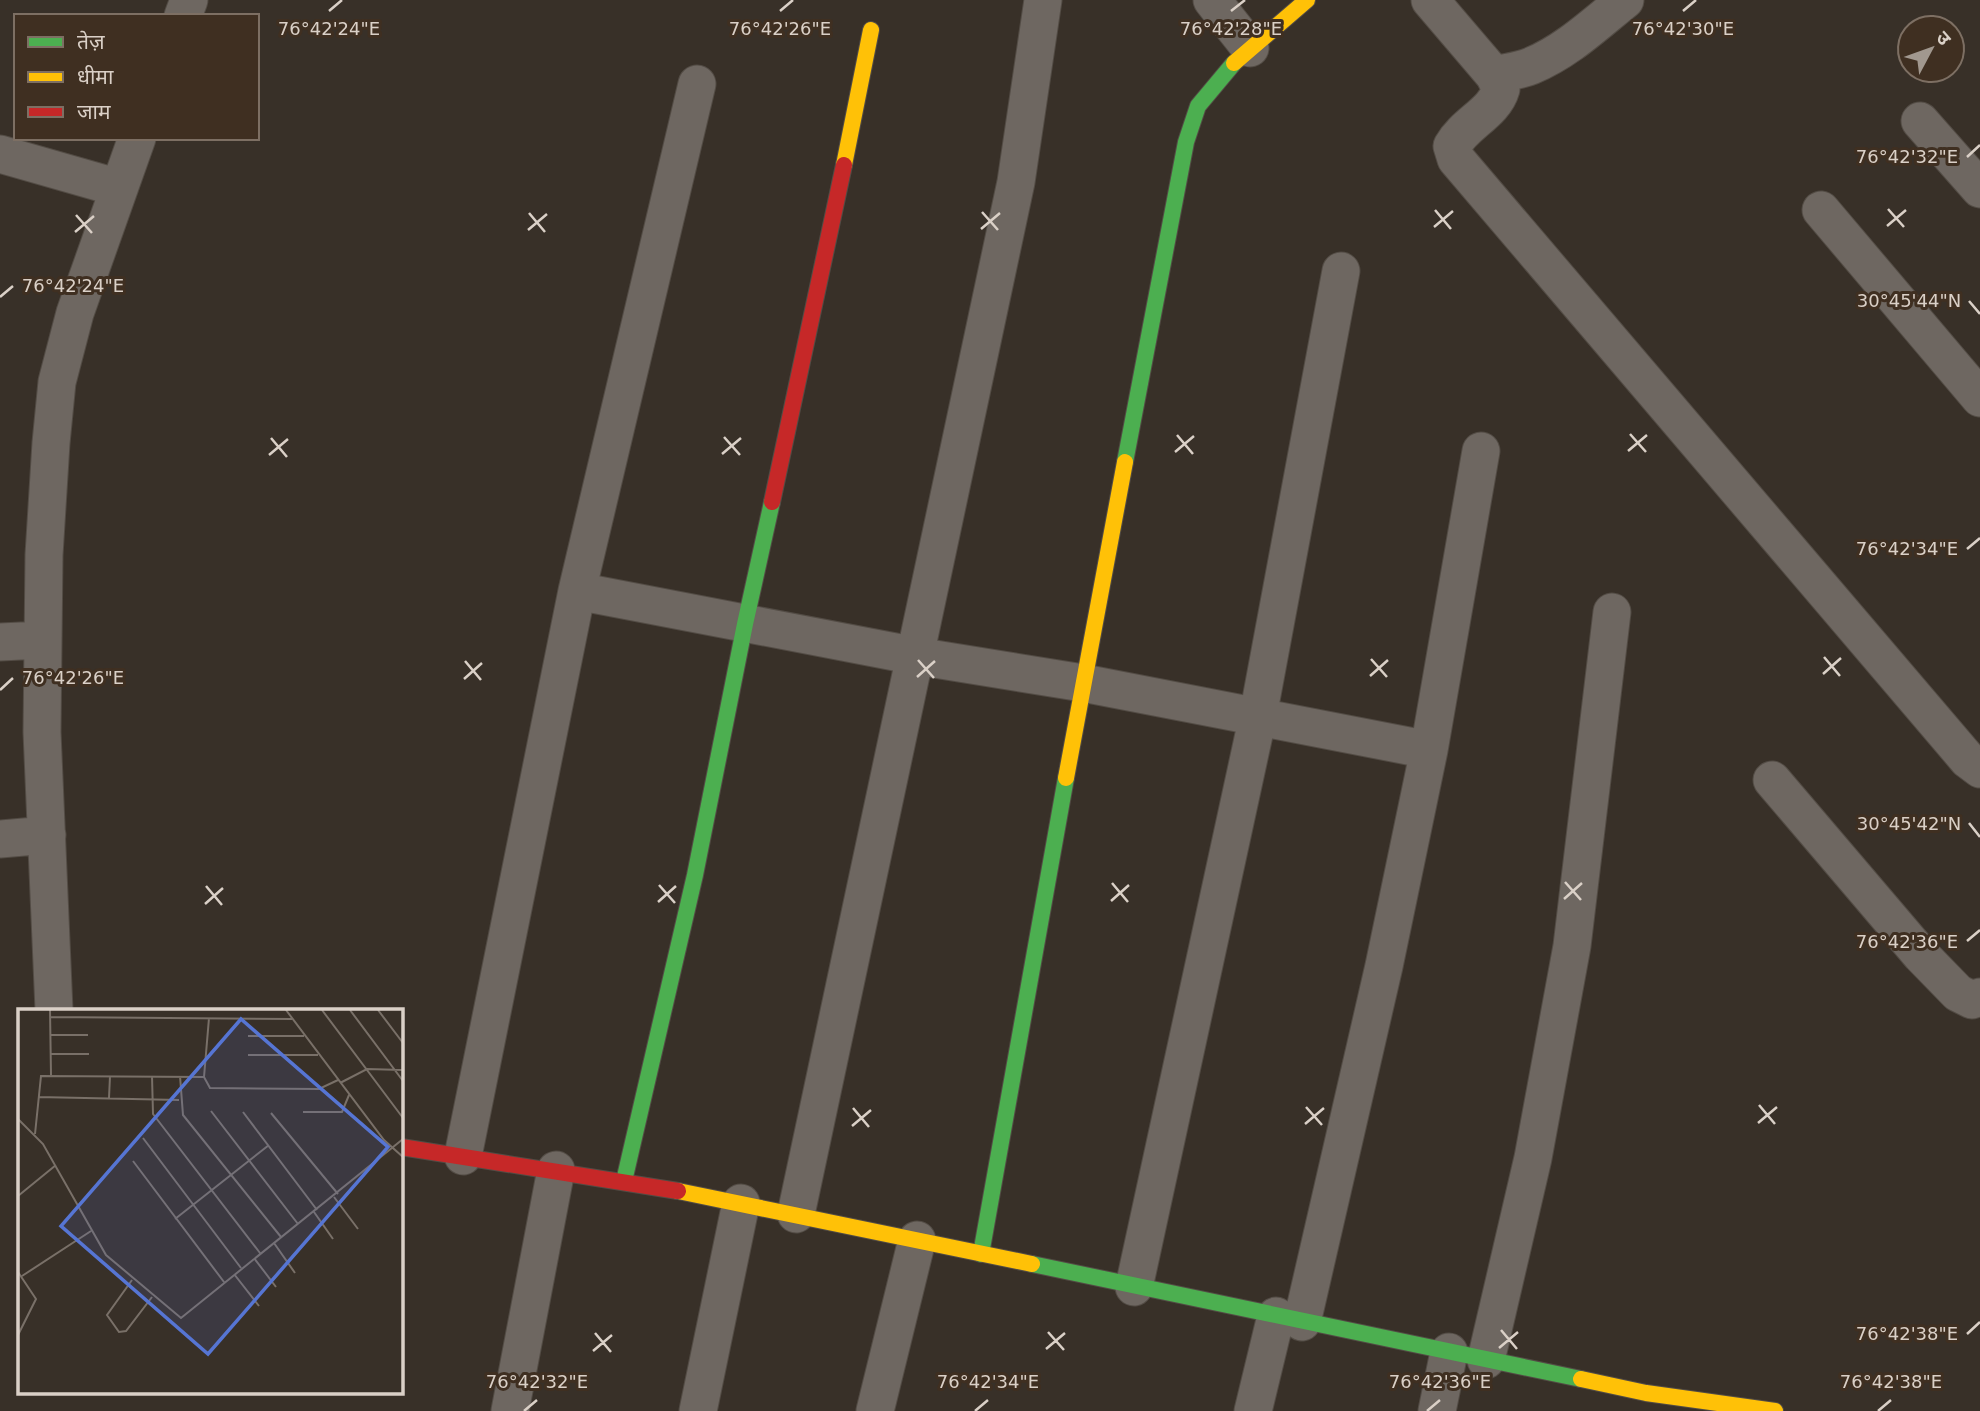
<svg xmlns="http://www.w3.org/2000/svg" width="1980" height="1411" font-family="'DejaVu Sans','Noto Sans Devanagari',sans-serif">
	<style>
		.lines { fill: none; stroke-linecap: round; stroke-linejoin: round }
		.street-casing { stroke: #534c45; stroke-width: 39 }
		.fast-casing { stroke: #534c45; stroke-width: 18 }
		.slow-casing { stroke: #534c45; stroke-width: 18 }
		.jam-casing { stroke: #534c45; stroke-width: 18 }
		.street { stroke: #6e6761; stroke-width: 37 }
		.fast { stroke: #4caf50; stroke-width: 16 }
		.slow { stroke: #ffc107; stroke-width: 16 }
		.jam { stroke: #c62828; stroke-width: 16 }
		.ticks { fill: none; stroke: #dad0c7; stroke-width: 2.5 }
		.inset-road { fill: none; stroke: #797068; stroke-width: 2 }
		.view { fill: #5675d3; fill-opacity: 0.15; stroke: #5675d3; stroke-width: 3.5 }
		.inset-edge { fill: none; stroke: #dad0c7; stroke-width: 3.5 }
		.ticks-label { font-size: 18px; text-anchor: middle; fill: #dad0c7; stroke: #3f2f21; stroke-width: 6; stroke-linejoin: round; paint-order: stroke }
	</style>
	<rect width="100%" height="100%" fill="#383028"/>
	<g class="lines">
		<!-- street casing -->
		<g class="street-casing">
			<path id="street" d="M1212 0 1250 48
				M1430 0 1494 75 1501 89C1494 113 1465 123 1452 146L1456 159 1968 760 1980 769
				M183 16 189 0
				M1494 75C1506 72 1519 71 1531 66 1567 51 1595 24 1625 0
				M1920 121 1980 189
				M0 154 119 188
				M1821 210 1980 398
				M577 591 916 656 1083 683 1429 750
				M0 642 42 640
				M1772 780 1921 955 1958 993 1972 1000 1980 997
				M0 839 47 835
				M54 1010 42 732 44 555 51 443 57 382 75 313 137 138
				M463 1156 577 591 697 84
				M796 1214 1016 182 1043 0
				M1134 1287 1258 716 1341 271
				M1302 1322 1384 966 1429 750 1481 451
				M1486 1360 1533 1158 1572 946 1612 612
				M510 1411 556 1170
				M698 1411 741 1203
				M875 1411 917 1240
				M1253 1411 1276 1316
				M1437 1411 1449 1352"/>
		</g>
		<!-- fast casing -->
		<g class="fast-casing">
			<path id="fast" d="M1125 462 1186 142 1198 106 1234 63
				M624 1181 695 875 745 624 772 502
				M981 1254 1066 778
				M1032 1264 1581 1379"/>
		</g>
		<!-- slow casing -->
		<g class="slow-casing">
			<path id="slow" d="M1234 63 1307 0
				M844 165 871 30
				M1066 778 1125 462
				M678 1191 1032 1264
				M1581 1379 1646 1393 1775 1411"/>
		</g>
		<!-- jam casing -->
		<g class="jam-casing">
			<path id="jam" d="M772 502 844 165
				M401 1147 678 1191"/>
		</g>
		<!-- street -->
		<use href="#street" class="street"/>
		<!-- fast -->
		<use href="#fast" class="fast"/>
		<!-- slow -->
		<use href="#slow" class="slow"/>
		<!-- jam -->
		<use href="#jam" class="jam"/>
	</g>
	<!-- ticks -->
	<path class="ticks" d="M329 11 342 0M780 11 793 0M1231 11 1245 0M1683 11 1696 0M1967 157 1980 145M1888 209 1904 227M1435 210 1451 229M982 212 998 230M529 213 545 232M76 215 92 233M1887 226 1906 210M1434 227 1453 211M981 229 1000 213M528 230 547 214M75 232 94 216M0 297 13 286M1969 301 1980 314M1630 434 1646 452M1177 435 1193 454M724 437 740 455M271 438 287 457M1628 451 1647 435M1175 452 1194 436M722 454 741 438M269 455 288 439M1967 549 1980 538M1824 657 1840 676M1371 659 1387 677M918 660 934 678M465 661 481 680M1823 674 1841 658M1370 676 1388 660M917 677 935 661M464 679 482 663M0 690 13 678M1969 823 1980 837M1565 882 1581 900M1112 883 1128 902M659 885 675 903M206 886 222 905M1564 899 1582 883M1111 901 1129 885M658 902 676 886M205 904 223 888M1967 941 1980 930M1759 1105 1775 1124M1306 1107 1322 1125M853 1108 869 1127M1758 1123 1777 1107M1305 1124 1324 1108M852 1126 871 1110M1501 1330 1517 1349M1048 1332 1064 1350M595 1333 611 1352M1967 1334 1980 1322M1499 1348 1518 1332M1046 1349 1065 1333M593 1351 612 1335M524 1411 537 1400M975 1411 988 1400M1427 1411 1440 1400M1878 1411 1891 1400"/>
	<!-- overview -->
	<g transform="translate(18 1009)">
		<rect width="385" height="385" fill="#383028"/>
		<path class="inset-road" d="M32 1 33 66M268 1 366 131 385 148M304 1 385 109M332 1 385 72M360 1 385 34M32 8 274 10M32 26H70M230 27H286M33 45H71M230 46H300M134 67 135 105 242 244M162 67 165 106 263 228M186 68 191 9M322 74 349 60 385 61M20 88 161 91M91 89 92 67M193 102 280 215M225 103 299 201M285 103H324L331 86M253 104 320 185M0 110 25 135 88 246 163 309 385 130M17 125 23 67 186 68 192 79 301 80 320 71M125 129 223 259M115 152 206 273M0 187 38 156M316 188 340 220M296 203 315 230M157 210 251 136M256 234 277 264M236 249 258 278M0 263 18 290 0 326M216 265 241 297M4 267 73 222M114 271 89 306 101 323 108 322 134 288"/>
		<path class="view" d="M223 10 370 138 190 345 43 217Z"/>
		<rect width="385" height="385" class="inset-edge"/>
	</g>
	<g class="ticks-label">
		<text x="329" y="35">76°42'24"E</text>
		<text x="780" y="35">76°42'26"E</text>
		<text x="1231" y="35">76°42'28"E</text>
		<text x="1683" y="35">76°42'30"E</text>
		<text x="1907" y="163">76°42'32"E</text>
		<text x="73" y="292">76°42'24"E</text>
		<text x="1909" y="307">30°45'44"N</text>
		<text x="1907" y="555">76°42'34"E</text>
		<text x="73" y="684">76°42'26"E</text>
		<text x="1909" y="830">30°45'42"N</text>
		<text x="1907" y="948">76°42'36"E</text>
		<text x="1907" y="1340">76°42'38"E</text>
		<text x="537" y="1388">76°42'32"E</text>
		<text x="988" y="1388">76°42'34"E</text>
		<text x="1440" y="1388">76°42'36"E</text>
		<text x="1891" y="1388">76°42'38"E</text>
	</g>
	<!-- legend -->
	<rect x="14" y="14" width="245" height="126" fill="#3f2f21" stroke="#7d6f63" stroke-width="2"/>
	<rect x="28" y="37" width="35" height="10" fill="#4caf50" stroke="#7d6f63" stroke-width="2"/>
	<text x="77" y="49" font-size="21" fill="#dad0c7">तेज़</text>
	<rect x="28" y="72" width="35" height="10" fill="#ffc107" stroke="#7d6f63" stroke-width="2"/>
	<text x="77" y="84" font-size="21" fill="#dad0c7">धीमा</text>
	<rect x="28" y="107" width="35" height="10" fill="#c62828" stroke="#7d6f63" stroke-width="2"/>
	<text x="77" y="119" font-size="21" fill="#dad0c7">जाम</text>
	<!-- north arrow -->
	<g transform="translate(1931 49) rotate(49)"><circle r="33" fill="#3f2f21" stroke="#7d6f63" stroke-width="2"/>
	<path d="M0-5L12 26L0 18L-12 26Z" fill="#a1988f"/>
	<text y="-10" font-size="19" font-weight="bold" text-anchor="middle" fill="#dad0c7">उ</text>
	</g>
</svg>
